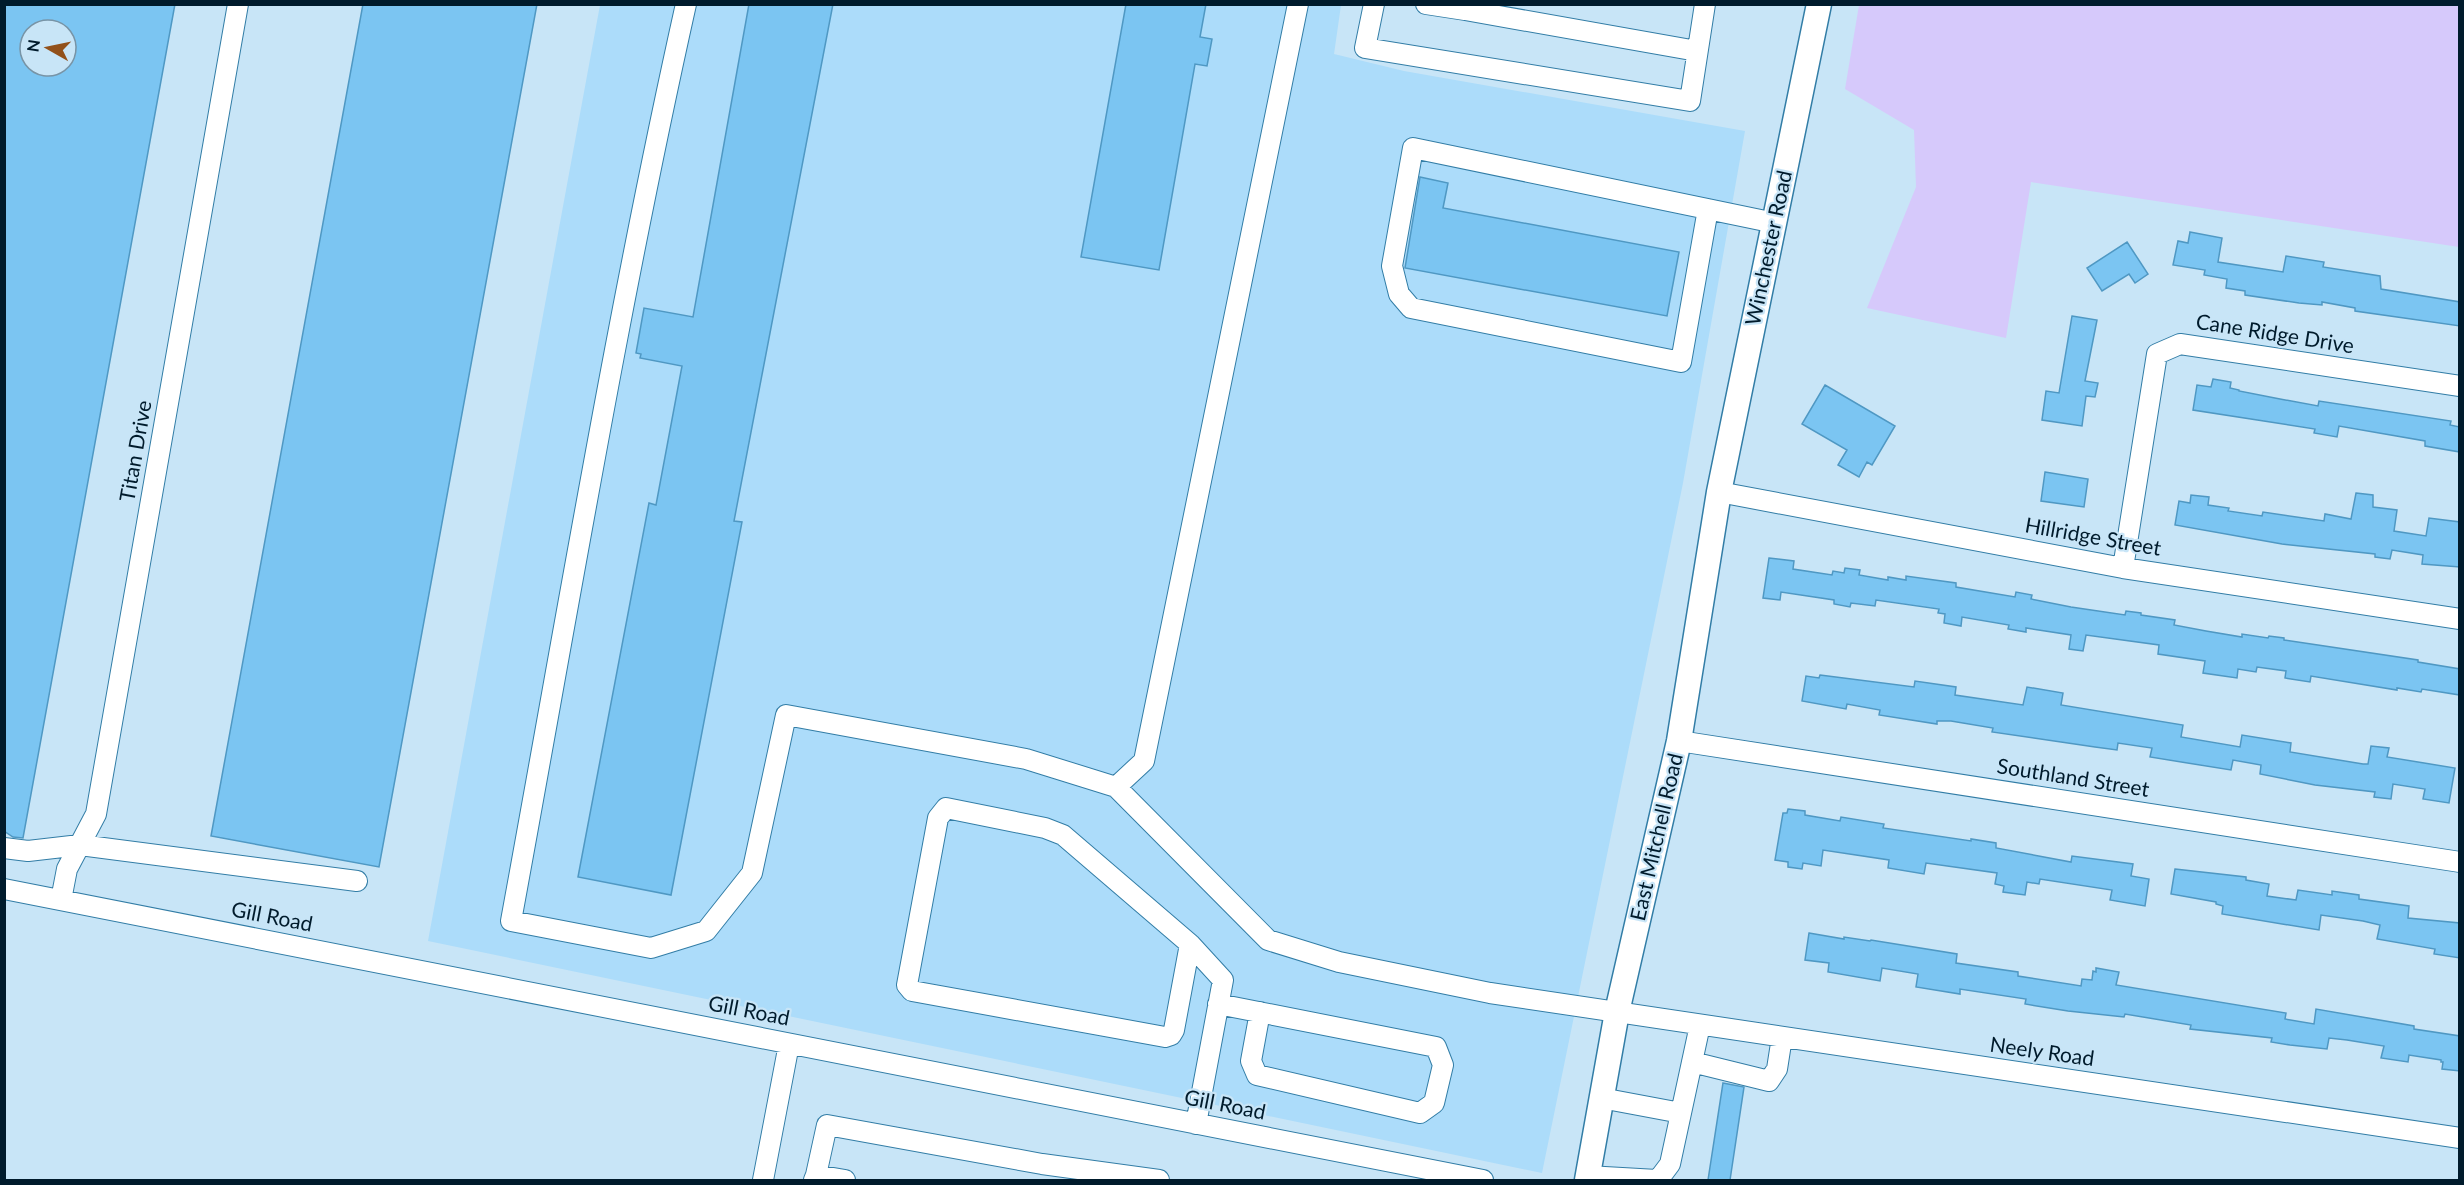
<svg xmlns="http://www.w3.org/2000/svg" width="2464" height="1185" font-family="Lato,sans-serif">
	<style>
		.built { fill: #acdcfa }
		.green { fill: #d6c9fb }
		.building { fill: #7bc5f2; stroke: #4f98c3; stroke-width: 1.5; fill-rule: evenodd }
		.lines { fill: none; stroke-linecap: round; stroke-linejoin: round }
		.minor-casing { stroke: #327da6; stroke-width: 22 }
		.major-casing { stroke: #327da6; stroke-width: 27 }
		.minor { stroke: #fff; stroke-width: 20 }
		.major { stroke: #fff; stroke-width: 24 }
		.labels { text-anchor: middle; stroke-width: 4.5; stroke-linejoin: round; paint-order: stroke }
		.street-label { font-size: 21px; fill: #001b2c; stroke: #c8e5f7 }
	</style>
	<rect width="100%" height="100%" fill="#c8e5f7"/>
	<!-- built -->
	<path class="built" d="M600 5H1341L1334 54 1404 71 1745 131 1683 483 1542 1173 428 941Z"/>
	<!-- green -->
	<path class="green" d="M1859 5H2459V247L2031 182 2006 338 1867 308 1916 187 1914 130 1845 89Z"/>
	<!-- building -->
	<path class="building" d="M4 4H175L23 838 13 837 4 831ZM30 30H66V66H30Z
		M363 4H537L379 867 211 836Z
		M749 4H833L734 521 742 522 671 895 578 877 649 503 656 505 682 366 640 358 641 354 636 353 644 308 693 317Z
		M1126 4H1206L1200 37 1212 39 1207 66 1195 64 1159 270 1081 257Z
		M1420 177 1448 183 1443 208 1679 252 1667 316 1405 268Z
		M2190 232 2222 238 2218 262 2283 272 2286 256 2324 262 2323 267 2380 276 2381 289 2460 302V326L2355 311V308L2322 302V305L2299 303 2245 295V291L2226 288 2227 279 2204 275 2205 270 2173 265 2178 241 2188 243Z
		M2127 242 2148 274 2135 283 2129 274 2102 291 2087 268Z
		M2072 316 2097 320 2085 381 2098 383 2095 397 2086 396 2082 426 2042 420 2046 391 2059 393Z
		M2213 379 2231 382 2230 388 2239 390V391L2280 399 2318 406 2319 401 2451 421 2450 425 2460 427V452L2425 446V441L2339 426 2337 437 2314 433 2315 429 2193 410 2197 385 2211 387Z
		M1825 385 1895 426 1872 465 1867 462 1859 477 1838 465 1847 450 1802 424Z
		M2045 472 2088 479 2084 507 2041 501Z
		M2356 493 2373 495V507L2397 510 2394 531 2426 536 2429 518 2460 522V567L2422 564 2423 555 2392 550 2390 559 2375 557V554L2282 544 2175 525 2179 501 2190 503 2191 495 2209 497 2208 505 2229 508 2228 511 2262 516 2263 512 2324 521 2325 514 2351 519Z
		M1769 558 1794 561 1793 569 1832 575 1833 571 1844 573 1845 568 1860 570 1859 575 1888 580V577L1906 580V576L1956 583V587L2015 597 2016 592 2032 595 2031 599 2071 607 2125 615 2126 611 2141 613V615L2175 620 2174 625 2206 631 2242 637V634L2268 638 2269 636 2284 638V640L2418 660V662L2460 669V695L2422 689 2421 692 2397 688V690L2311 676 2310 682 2285 678 2286 671 2257 667 2256 672 2238 669 2237 678 2203 673 2205 661 2158 654 2159 645 2086 635 2083 651 2069 649 2071 635 2026 628V632L2008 629 2009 625 1962 617 1961 626 1944 623 1945 614 1938 613 1939 609 1876 600 1875 606 1851 603 1850 607 1834 604V600L1781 592 1780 600 1763 598Z
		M1820 675 1914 687 1915 681 1956 687 1955 695 2023 705 2027 687 2063 693 2061 705 2183 725 2181 737 2240 747 2242 735 2291 743 2290 752 2363 764H2368L2371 746 2389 748 2387 757 2455 768 2449 803 2423 799 2425 789 2393 784 2391 799 2374 797 2375 792 2315 785 2260 774 2261 765 2233 760 2231 770 2150 757 2152 748 2118 743 2117 750 2095 747 1992 732 1993 728 1951 721H1937V724L1879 715 1880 710 1847 704 1846 709 1802 701 1806 676 1819 678Z
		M1788 809 1805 811V815L1840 821 1841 817 1884 824 1883 828 1971 841V839L1996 843V848L2071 862 2072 856 2133 864 2131 876 2149 879 2145 906 2110 900 2112 890 2040 879 2039 884 2027 882 2025 895 2003 892 2004 886 1995 884 1997 873 1926 863 1924 874 1888 868 1889 860 1823 850 1821 866 1803 863 1802 869 1788 867V862L1775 860 1783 813H1787Z
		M2175 869 2246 877V880L2269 884 2267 896 2296 900 2298 890 2332 895V891L2359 895V899L2409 906 2408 918 2460 923V958L2434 954 2435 949 2377 939 2380 925 2363 921 2321 915 2319 930 2222 914 2223 906 2216 904V902L2171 894Z
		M1809 933 1844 939V937L1870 941 1871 940 1957 954 1956 963 2018 972V976L2081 986 2082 979 2092 980 2093 971 2096 972V968L2119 972 2116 985 2286 1013 2285 1019 2314 1024 2316 1009 2414 1026V1029L2460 1036V1071L2442 1069 2443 1062H2441V1060L2409 1055 2408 1062 2381 1058 2384 1046 2347 1040 2329 1038 2327 1049 2290 1045 2271 1042 2272 1038 2190 1029 2191 1025 2125 1014 2124 1017 2068 1011 2025 1004 2026 999 1960 989V994L1916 987 1918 974 1882 968 1880 981 1828 972 1829 963 1805 960Z
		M1723 1083 1744 1087 1730 1180H1708Z"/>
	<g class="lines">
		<!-- minor casing -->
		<g class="minor-casing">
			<path id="minor" d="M686 4C618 308 567 616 511 921L651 948 706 931 752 873 786 715 1026 759 1116 787 1268 940 1339 962 1490 993 2460 1138
				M1374 4 1365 48 1690 101 1705 4
				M1426 4 1465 10 1466 4
				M1465 10 1697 51
				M1708 209 1681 362 1411 308 1399 294 1392 266 1413 148 1775 223
				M1719 492 2123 568 2460 619
				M2123 568 2157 354 2180 344 2460 386
				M1679 741 2460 862
				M1116 787 1144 761 1298 4
				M4 848 28 851 80 845 357 881
				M4 889 1483 1180
				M61 900 67 869 96 814 238 4
				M1190 944 1174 1030 1171 1035 1165 1037 912 991 907 985 938 818 946 808 1045 828 1063 835 1190 944 1223 980 1196 1124
				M1218 1004 1436 1047 1443 1065 1434 1103 1420 1113 1257 1075 1251 1061 1260 1012
				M1692 1062 1769 1081 1777 1069 1782 1037
				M1601 1098 1681 1113
				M816 1175 827 1125 1042 1164 1159 1180
				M1587 1176 1657 1180
				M763 1180 789 1044
				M814 1180 816 1175 845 1180
				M1658 1180 1670 1164 1700 1025"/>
		</g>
		<!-- major casing -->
		<g class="major-casing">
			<path id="major" d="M1587 1180 1617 1012 1679 741 1719 492 1819 4"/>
		</g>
		<!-- minor -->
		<use href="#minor" class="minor"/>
		<!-- major -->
		<use href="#major" class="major"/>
	</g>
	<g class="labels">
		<!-- street labels -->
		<g class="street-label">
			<text transform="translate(1769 248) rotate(-78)" y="7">Winchester Road</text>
			<text transform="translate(2275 334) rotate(9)" y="7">Cane Ridge Drive</text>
			<text transform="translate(136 451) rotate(-80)" y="7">Titan Drive</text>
			<text transform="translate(2093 537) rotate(10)" y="7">Hillridge Street</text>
			<text transform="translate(2073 778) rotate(9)" y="7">Southland Street</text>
			<text transform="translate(1657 837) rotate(-77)" y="7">East Mitchell Road</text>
			<text transform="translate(272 917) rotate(11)" y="7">Gill Road</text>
			<text transform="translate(749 1011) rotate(11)" y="7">Gill Road</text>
			<text transform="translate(2042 1052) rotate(8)" y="7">Neely Road</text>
			<text transform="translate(1225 1105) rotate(11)" y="7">Gill Road</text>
		</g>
	</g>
	<!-- border -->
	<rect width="2464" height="1185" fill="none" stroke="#001b2c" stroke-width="12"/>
	<!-- north arrow -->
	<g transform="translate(48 48) rotate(279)"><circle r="28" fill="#c8e5f7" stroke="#7894a6" stroke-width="1.5"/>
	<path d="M0-4.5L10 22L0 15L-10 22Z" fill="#92511b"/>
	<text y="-9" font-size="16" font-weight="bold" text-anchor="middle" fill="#001b2c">N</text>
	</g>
</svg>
